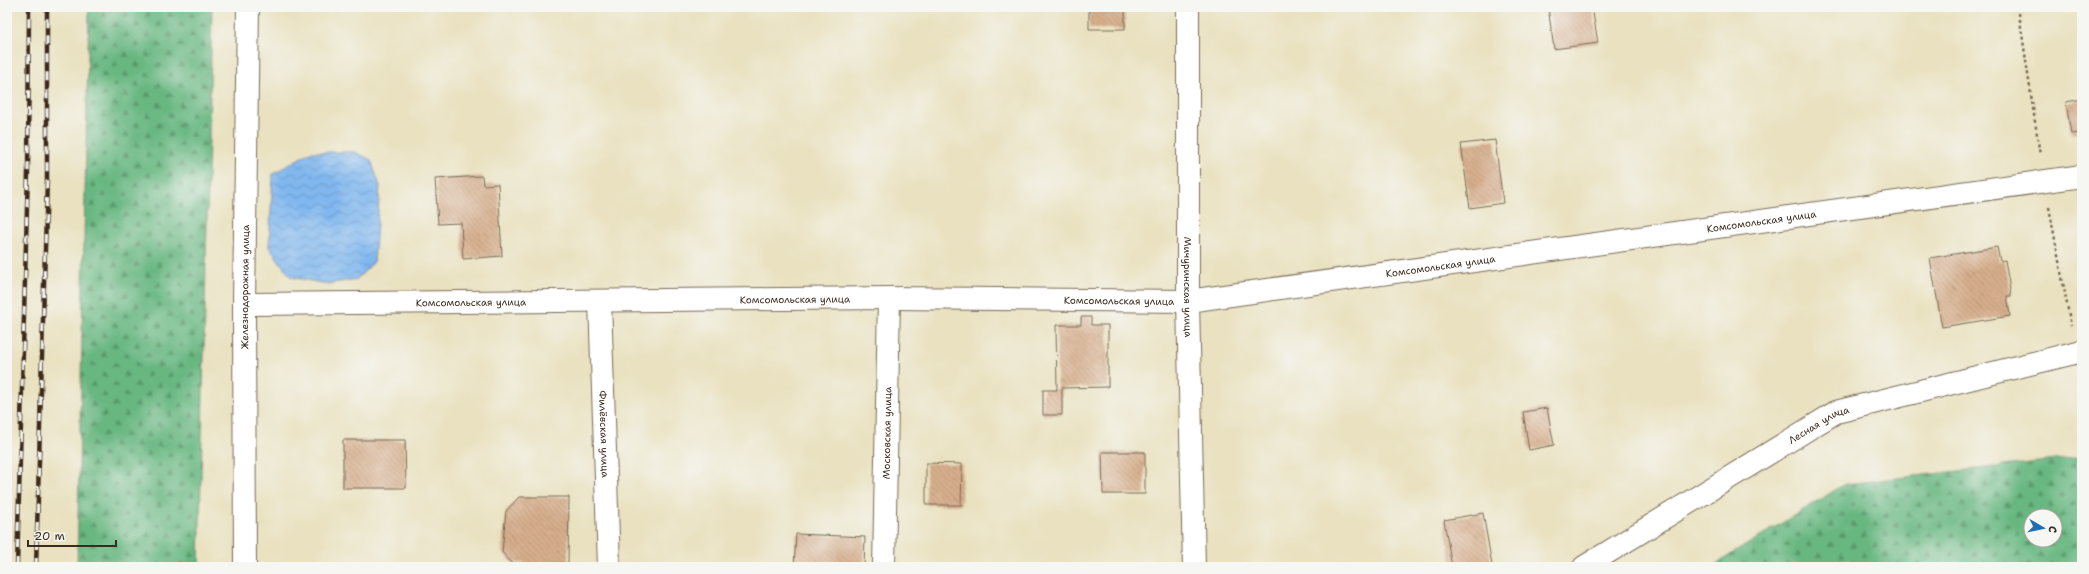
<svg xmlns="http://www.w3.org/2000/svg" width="2089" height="574" font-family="'Shantell Sans',sans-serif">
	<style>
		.forest { fill: url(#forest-firs); stroke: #527050; fill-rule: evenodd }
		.water { fill: url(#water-waves); stroke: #5e7086 }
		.building { fill: url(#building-back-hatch) }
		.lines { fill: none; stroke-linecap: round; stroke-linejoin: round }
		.minor-casing { stroke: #786a56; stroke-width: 24 }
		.tertiary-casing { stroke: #786a56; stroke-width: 24 }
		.path { stroke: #786a56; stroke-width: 2.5; stroke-dasharray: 3 3; stroke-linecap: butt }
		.minor { stroke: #fff; stroke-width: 22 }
		.tertiary { stroke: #fff; stroke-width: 22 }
		.rail-casing { stroke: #3b2a1e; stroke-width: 4.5 }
		.rail { stroke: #f6f6f2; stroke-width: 3; stroke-dasharray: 9; stroke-linecap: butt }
		.labels { text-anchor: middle; stroke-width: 3; stroke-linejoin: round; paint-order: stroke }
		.street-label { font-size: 10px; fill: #3b2a1e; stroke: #f6f6f2 }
	</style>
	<defs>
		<pattern id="forest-firs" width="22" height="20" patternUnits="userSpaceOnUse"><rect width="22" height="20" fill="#68b781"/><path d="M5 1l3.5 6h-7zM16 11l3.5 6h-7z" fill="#579569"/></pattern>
		<pattern id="water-waves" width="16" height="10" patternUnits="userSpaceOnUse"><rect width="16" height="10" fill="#80b7ef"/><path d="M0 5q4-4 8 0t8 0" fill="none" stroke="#6a95c1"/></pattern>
		<pattern id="building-back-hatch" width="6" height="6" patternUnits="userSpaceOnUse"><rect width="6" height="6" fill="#d7af8d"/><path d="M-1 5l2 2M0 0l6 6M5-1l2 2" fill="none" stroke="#b08f73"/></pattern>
	</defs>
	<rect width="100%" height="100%" fill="#f6f6f2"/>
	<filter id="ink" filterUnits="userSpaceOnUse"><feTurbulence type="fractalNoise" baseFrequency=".025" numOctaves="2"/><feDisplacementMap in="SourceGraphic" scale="8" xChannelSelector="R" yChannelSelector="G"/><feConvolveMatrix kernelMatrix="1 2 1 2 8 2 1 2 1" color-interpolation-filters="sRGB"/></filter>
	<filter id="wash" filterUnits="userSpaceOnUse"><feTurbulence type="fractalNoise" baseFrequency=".012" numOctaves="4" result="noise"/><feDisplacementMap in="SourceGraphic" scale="16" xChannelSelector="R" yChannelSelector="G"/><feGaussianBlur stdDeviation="0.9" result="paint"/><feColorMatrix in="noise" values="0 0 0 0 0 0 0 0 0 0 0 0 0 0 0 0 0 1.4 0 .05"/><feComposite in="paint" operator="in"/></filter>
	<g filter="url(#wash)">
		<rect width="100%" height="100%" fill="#e9e1bf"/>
		<!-- forest -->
		<path class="forest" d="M89 7H212L199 567H77Z
			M2082 457V567H1711L1845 484ZM2031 516H2055V540H2031Z"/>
		<!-- water -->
		<path class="water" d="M310 152H355L371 160 380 186 374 262 357 279 327 284 291 277 269 247 273 174Z"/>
		<g id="blocks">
			<!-- building -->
			<path class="building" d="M1089 7H1125V29H1089Z
				M1548 7H1592L1598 43 1554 49Z
				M2082 99V133L2071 134 2066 102Z
				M1495 140 1503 203 1470 208 1461 144Z
				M482 176 483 185 498 184 502 256 463 259 461 223 438 224 435 179Z
				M1997 247 2000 261 2005 260 2011 296H2007L2010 316 1942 327 1930 258Z
				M1081 317H1091V325H1108V387L1062 388V415H1043V390H1057L1056 325H1081Z
				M1547 408 1554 445 1529 450 1523 412Z
				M343 440H405L406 488H343Z
				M1102 452H1145V494H1103Z
				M926 463 962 464 961 505H926Z
				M519 497H569L568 563H512L502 552 506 511Z
				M1483 513 1492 565 1479 567H1452L1444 520Z
				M796 534 865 537 864 567H794Z"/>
		</g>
	</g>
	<g filter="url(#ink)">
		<use href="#blocks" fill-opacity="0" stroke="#786a56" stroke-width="1"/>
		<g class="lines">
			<!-- minor casing -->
			<g class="minor-casing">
				<g id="minor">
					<path id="s1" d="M600 302 609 567"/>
					<path id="s2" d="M244 304 889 298 1188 301 2082 176"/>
					<path id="s3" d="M245 567 244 304 248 7"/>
					<path id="s4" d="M884 567 889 298"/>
					<path id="s5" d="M1584 567 1836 412 2082 351"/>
				</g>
			</g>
			<!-- tertiary casing -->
			<g class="tertiary-casing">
				<g id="tertiary">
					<path id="s6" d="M1188 7V301L1194 567"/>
				</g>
			</g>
			<!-- path -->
			<path class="path" d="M2018 7 2040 155
				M2049 207 2071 326"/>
			<!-- minor -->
			<use href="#minor" class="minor"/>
			<!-- tertiary -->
			<use href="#tertiary" class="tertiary"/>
			<!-- rail casing -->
			<g class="rail-casing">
				<path id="rail" d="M17 567 28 171 29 7
					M36 567 47 179V7"/>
			</g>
			<!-- rail -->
			<use href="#rail" class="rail"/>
		</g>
	</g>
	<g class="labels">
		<!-- street labels -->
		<g class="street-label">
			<text dy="4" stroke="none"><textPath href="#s2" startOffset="1523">Комсомольская улица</textPath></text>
			<text dy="4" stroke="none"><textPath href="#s2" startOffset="1199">Комсомольская улица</textPath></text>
			<text dy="4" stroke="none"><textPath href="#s3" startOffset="280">Железнодорожная улица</textPath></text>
			<text dy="4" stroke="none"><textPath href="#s6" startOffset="280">Мичуринская улица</textPath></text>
			<text dy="4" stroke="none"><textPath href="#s2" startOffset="551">Комсомольская улица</textPath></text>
			<text dy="4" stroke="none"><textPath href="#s2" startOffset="875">Комсомольская улица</textPath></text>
			<text dy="4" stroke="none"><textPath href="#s2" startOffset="227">Комсомольская улица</textPath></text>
			<text dy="4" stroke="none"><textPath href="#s5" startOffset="275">Лесная улица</textPath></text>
			<text dy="4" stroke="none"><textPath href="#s4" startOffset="134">Московская улица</textPath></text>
			<text dy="4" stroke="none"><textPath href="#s1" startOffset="132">Филёвская улица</textPath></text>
		</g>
	</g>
	<!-- margin -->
	<rect width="2089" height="574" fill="none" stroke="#f6f6f2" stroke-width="24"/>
	<!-- north arrow -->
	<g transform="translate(2043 528) rotate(99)"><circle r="19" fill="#f6f6f2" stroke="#aba49d"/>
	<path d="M0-3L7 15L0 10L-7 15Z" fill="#1f6fb2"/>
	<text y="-6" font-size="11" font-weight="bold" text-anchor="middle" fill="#3b2a1e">С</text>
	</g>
	<!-- scale -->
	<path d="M28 540v6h88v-6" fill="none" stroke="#3b2a1e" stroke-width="2"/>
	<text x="34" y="540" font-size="12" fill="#3b2a1e" stroke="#f6f6f2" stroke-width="3" paint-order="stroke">20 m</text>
</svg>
